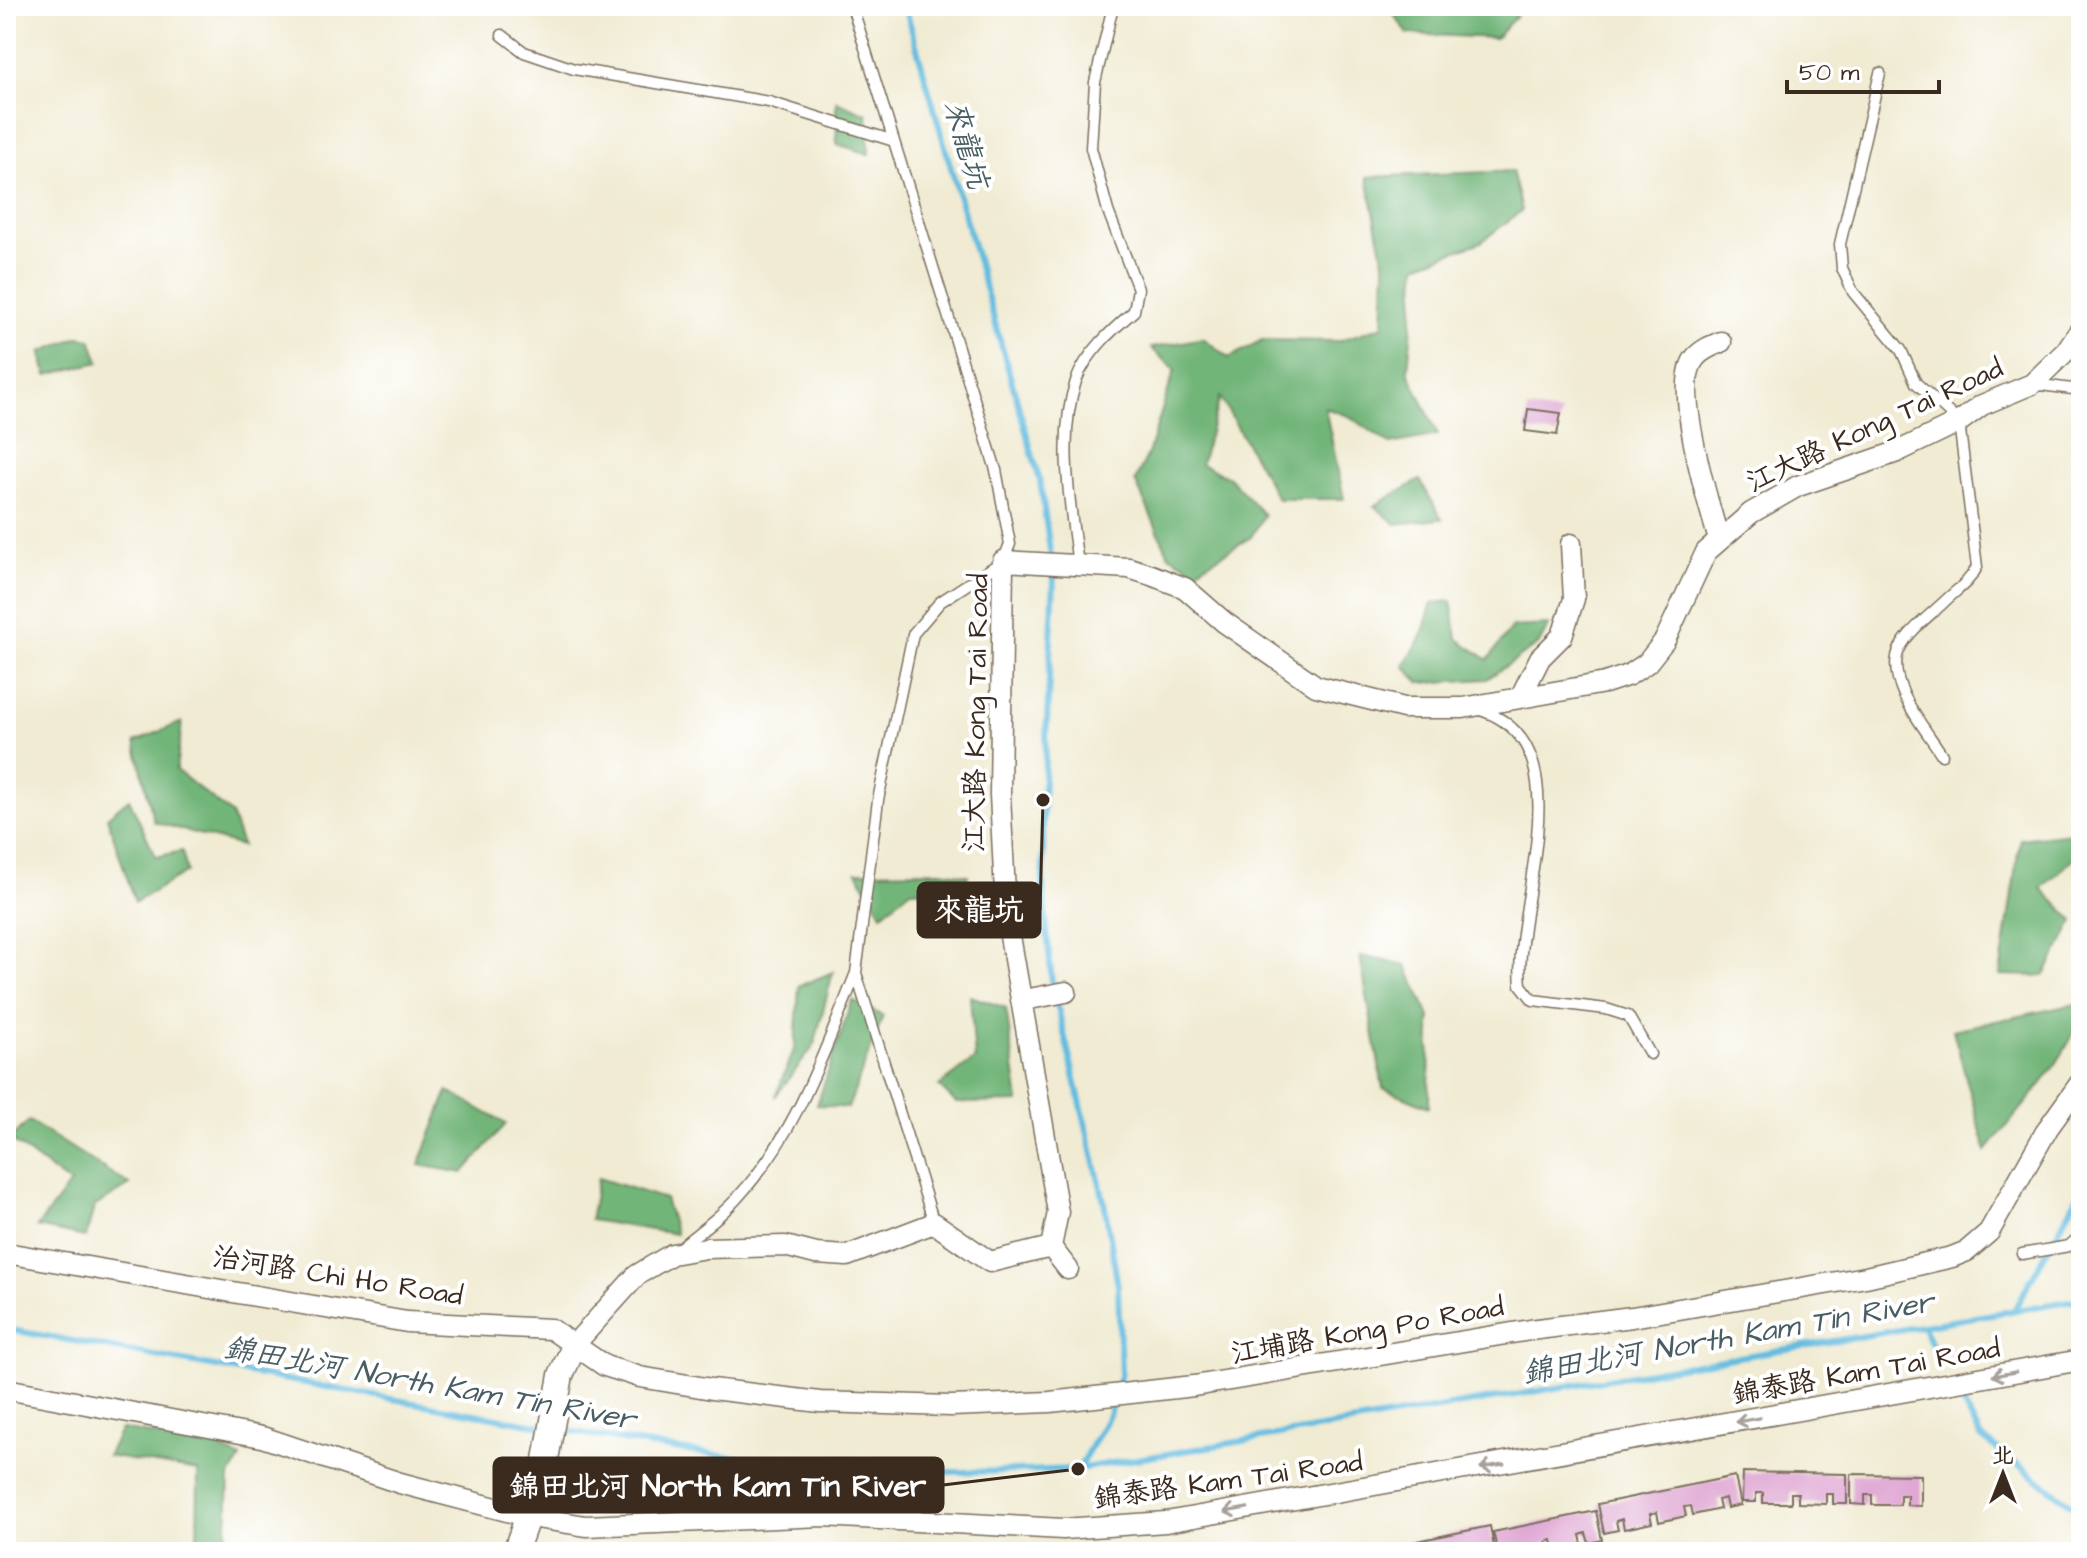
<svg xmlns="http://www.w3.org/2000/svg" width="2087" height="1558" font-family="'Architects Daughter','LXGW WenKai TC',sans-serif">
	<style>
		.forest { fill: #72b579; stroke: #56704c; stroke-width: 2 }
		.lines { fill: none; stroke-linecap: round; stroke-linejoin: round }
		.stream { stroke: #63bce0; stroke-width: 6 }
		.building { fill: #e0a8d4 }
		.service-casing { stroke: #7a6e5d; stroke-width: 13 }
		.minor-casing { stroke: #7a6e5d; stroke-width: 23 }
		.tertiary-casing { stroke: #7a6e5d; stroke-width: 27 }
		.service { stroke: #fff; stroke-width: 10 }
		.minor { stroke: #fff; stroke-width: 20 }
		.tertiary { stroke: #fff; stroke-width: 24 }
		.oneway { stroke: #a79f9a }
		.labels { text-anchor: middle; stroke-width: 8; stroke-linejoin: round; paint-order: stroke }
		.street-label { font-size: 28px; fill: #3b2a1e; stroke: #fff }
		.water-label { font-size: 30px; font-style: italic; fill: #495d62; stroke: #fff }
		.leader { fill: none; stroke: #3b2a1e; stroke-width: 3 }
		.callout-dot { fill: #3b2a1e; stroke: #fff; stroke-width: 3 }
		.callout { fill: #3b2a1e; stroke: #3b2a1e; stroke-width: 3 }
		.callout-label { font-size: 30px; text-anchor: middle; font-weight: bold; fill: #fff }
	</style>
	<rect width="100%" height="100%" fill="#fff"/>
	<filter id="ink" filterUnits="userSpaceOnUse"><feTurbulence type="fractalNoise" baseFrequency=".0125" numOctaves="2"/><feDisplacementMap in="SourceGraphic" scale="16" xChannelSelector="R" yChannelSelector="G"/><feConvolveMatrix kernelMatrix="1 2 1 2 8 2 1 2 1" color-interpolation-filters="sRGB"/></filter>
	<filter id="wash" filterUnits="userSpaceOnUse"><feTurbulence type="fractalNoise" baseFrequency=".006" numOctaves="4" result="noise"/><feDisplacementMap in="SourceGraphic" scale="32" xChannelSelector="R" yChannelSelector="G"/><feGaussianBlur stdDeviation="1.8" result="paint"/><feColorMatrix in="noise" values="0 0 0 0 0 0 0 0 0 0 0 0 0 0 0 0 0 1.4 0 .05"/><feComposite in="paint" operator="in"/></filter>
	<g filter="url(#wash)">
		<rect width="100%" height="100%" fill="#f0ebd2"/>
		<!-- forest -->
		<path class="forest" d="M1396 6H1525L1496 38 1408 34 1390 9Z
			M836 101 867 114 869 154 837 144Z
			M1512 171 1522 210 1481 242 1417 265 1408 371 1438 435 1390 444 1349 416 1325 408 1344 499H1278L1220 397 1201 464 1229 477 1264 515 1251 537 1196 570 1169 555 1135 481 1148 454 1175 369 1151 348 1203 338 1229 358 1262 340 1338 341 1383 326 1385 267 1367 177Z
			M78 337 91 339 99 362 47 375 41 352Z
			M1420 480 1442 519 1396 524 1374 506Z
			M1451 601 1457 638 1488 660 1512 627 1549 625 1539 644 1487 679 1420 683 1404 666 1421 638 1432 603Z
			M182 722 176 770 231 814 242 846 154 822 135 742Z
			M129 799 156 857 182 851 187 872 135 902 107 817Z
			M2081 832V857L2079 854 2041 888 2074 921 2044 976 2000 975 2020 839Z
			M940 871 968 875 965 888 911 890 882 914 857 872Z
			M1360 956 1406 965 1430 1017 1429 1107 1383 1088Z
			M833 972 814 1046 775 1097 795 1047 799 986Z
			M970 996 1006 1008 1019 1102 956 1103 939 1086 975 1059Z
			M852 1000 883 1016 848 1108 817 1105Z
			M2081 1003C2081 1048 2014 1115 1986 1151L1953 1030Z
			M448 1091 506 1124 463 1173 419 1165Z
			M29 1121 130 1185 94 1207 86 1237 37 1227 70 1184 10 1139Z
			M598 1178 665 1199 676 1234 590 1220Z
			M121 1429 208 1444 241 1458 229 1477 226 1552H197L198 1471 107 1456Z"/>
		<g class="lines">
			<!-- stream -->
			<path class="stream" d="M905 6 1040 481 1054 578 1043 800V890L1052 983 1104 1201 1118 1286 1121 1373 1116 1390
				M2014 1310 2081 1190
				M1922 1326 1938 1356
				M6 1329 547 1427
				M1963 1403 1981 1437 2081 1512
				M558 1429C649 1445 742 1462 835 1468 916 1474 997 1472 1078 1469L2081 1299
				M1078 1469 1109 1415 1113 1401"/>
		</g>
		<g id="blocks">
			<!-- building -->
			<path class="building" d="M1528 409 1561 413 1557 435 1525 431Z
				M1743 1472 1847 1474V1504H1833V1494H1826V1504L1798 1503V1493H1791V1503H1763V1493H1756V1502H1742Z
				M1851 1474 1921 1475V1506L1907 1505V1495H1900V1505H1872V1495H1865V1505L1851 1504Z
				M1735 1476 1741 1505 1727 1508 1725 1498 1722 1499 1718 1500 1720 1509 1693 1515 1691 1506 1684 1507 1686 1516 1659 1522 1657 1512 1650 1514 1652 1523 1624 1529 1622 1519 1616 1521 1618 1530 1604 1533 1598 1504Z
				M1596 1511 1602 1540 1589 1543 1586 1533 1580 1535 1582 1544 1554 1550 1552 1540 1546 1542 1547 1551 1544 1552H1519L1518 1547 1511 1549 1512 1552H1498L1493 1532Z
				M1490 1526 1495 1552H1378V1549Z"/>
		</g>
	</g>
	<g filter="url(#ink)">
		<use href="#blocks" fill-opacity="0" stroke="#7a6e5d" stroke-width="2"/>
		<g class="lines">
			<!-- service casing -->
			<g class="service-casing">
				<path id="service" d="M852 6 996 470 1010 544 1003 561 940 602 913 634 878 800 856 973 934 1223
					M502 35 524 52 574 69 769 102 894 141
					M1880 73 1840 244 1842 268 1853 292 1901 350 1916 383 1959 422 1977 567C1969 583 1956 590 1943 603 1929 616 1909 631 1900 648 1883 681 1926 729 1942 755
					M2032 384 2081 390
					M1078 565C1071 508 1057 438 1076 381 1086 353 1112 330 1134 311L1138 289 1108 211 1091 148 1095 82 1113 6
					M1477 709C1589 741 1512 904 1521 985L1533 1000 1606 1009 1628 1016 1650 1054
					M677 1250C697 1233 721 1217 738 1197 797 1133 824 1052 856 973
					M2022 1254 2069 1246 2081 1235"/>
			</g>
			<!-- minor casing -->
			<g class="minor-casing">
				<path id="minor" d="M1719 540C1709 506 1672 385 1695 358 1701 350 1711 346 1721 342
					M1521 696 1540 658 1562 636 1574 599 1571 544
					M1024 1000 1066 992
					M1051 1247 1068 1269
					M6 1253 407 1322 551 1329 605 1366 640 1377 712 1389 820 1402 951 1406 1050 1402 1194 1386 1530 1330 1632 1317 1866 1277 1952 1257 1967 1251 1989 1232 2048 1128 2081 1082
					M575 1344 637 1275 672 1254 706 1248 785 1246 816 1254 847 1256 934 1223 990 1262 1051 1247 1058 1212 1006 913 1000 795 1003 561 1129 568 1151 575 1185 588 1224 622 1316 686 1404 708H1463L1605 683 1629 675 1647 663 1665 640 1706 552 1751 513 1798 486 1897 452 1959 422 1982 405 2032 384 2066 351 2081 329
					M6 1389 262 1437 400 1483 530 1517 586 1526 823 1516 1063 1529 1166 1522 2081 1360"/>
			</g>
			<!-- tertiary casing -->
			<g class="tertiary-casing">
				<path id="tertiary" d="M515 1552 544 1471 561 1375 575 1344"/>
			</g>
			<!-- service -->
			<use href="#service" class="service"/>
			<!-- minor -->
			<use href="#minor" class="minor"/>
			<!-- tertiary -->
			<use href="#tertiary" class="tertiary"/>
		</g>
		<!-- one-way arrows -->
		<defs><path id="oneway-shaft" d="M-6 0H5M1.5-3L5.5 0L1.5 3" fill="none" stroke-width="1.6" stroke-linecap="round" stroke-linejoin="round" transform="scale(2)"/></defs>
		<g class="oneway">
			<use href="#oneway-shaft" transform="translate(2004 1374) rotate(170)"/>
			<use href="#oneway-shaft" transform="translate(1748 1420) rotate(170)"/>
			<use href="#oneway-shaft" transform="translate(1492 1466) rotate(170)"/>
			<use href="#oneway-shaft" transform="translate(1236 1510) rotate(170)"/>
		</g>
	</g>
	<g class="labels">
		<!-- street labels -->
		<g class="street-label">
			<text transform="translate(1874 424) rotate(-25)" y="10">江大路 Kong Tai Road</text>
			<text transform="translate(975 713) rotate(-89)" y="10">江大路 Kong Tai Road</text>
			<text transform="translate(338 1275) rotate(9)" y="10">治河路 Chi Ho Road</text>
			<text transform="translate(1367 1329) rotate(-10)" y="10">江埔路 Kong Po Road</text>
			<text transform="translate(1866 1370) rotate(-10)" y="10">錦泰路 Kam Tai Road</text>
			<text transform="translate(1228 1479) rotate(-8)" y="10">錦泰路 Kam Tai Road</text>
		</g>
		<!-- water labels -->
		<g class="water-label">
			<text transform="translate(967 144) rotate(74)" y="10">來龍坑</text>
			<text transform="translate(1728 1337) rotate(-10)" y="10">錦田北河 North Kam Tin River</text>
			<text transform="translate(430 1383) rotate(10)" y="10">錦田北河 North Kam Tin River</text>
		</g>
	</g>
	<!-- callouts -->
	<path class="leader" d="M1043 800L1040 910M1078 1469L943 1485"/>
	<g class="callout-dot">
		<circle cx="1043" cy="800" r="8"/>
		<circle cx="1078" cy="1469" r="8"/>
	</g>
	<g class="callout">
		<rect x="918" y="883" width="122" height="54" rx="8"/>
		<rect x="494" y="1458" width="449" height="54" rx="8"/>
	</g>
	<g class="callout-label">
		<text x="979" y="920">來龍坑</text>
		<text x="718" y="1496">錦田北河 North Kam Tin River</text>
	</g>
	<!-- margin -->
	<rect width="2087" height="1558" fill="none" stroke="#fff" stroke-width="32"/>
	<!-- north arrow -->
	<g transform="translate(2003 1474)" stroke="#ffffff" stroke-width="6" paint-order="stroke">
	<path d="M0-6L14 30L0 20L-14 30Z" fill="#3b2a1e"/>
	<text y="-12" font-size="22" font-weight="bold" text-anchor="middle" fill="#3b2a1e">北</text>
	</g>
	<!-- scale -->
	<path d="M1787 80v12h152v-12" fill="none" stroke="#3b2a1e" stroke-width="4"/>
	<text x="1799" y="80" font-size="24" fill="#3b2a1e" stroke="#ffffff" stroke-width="6" paint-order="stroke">50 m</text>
</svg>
